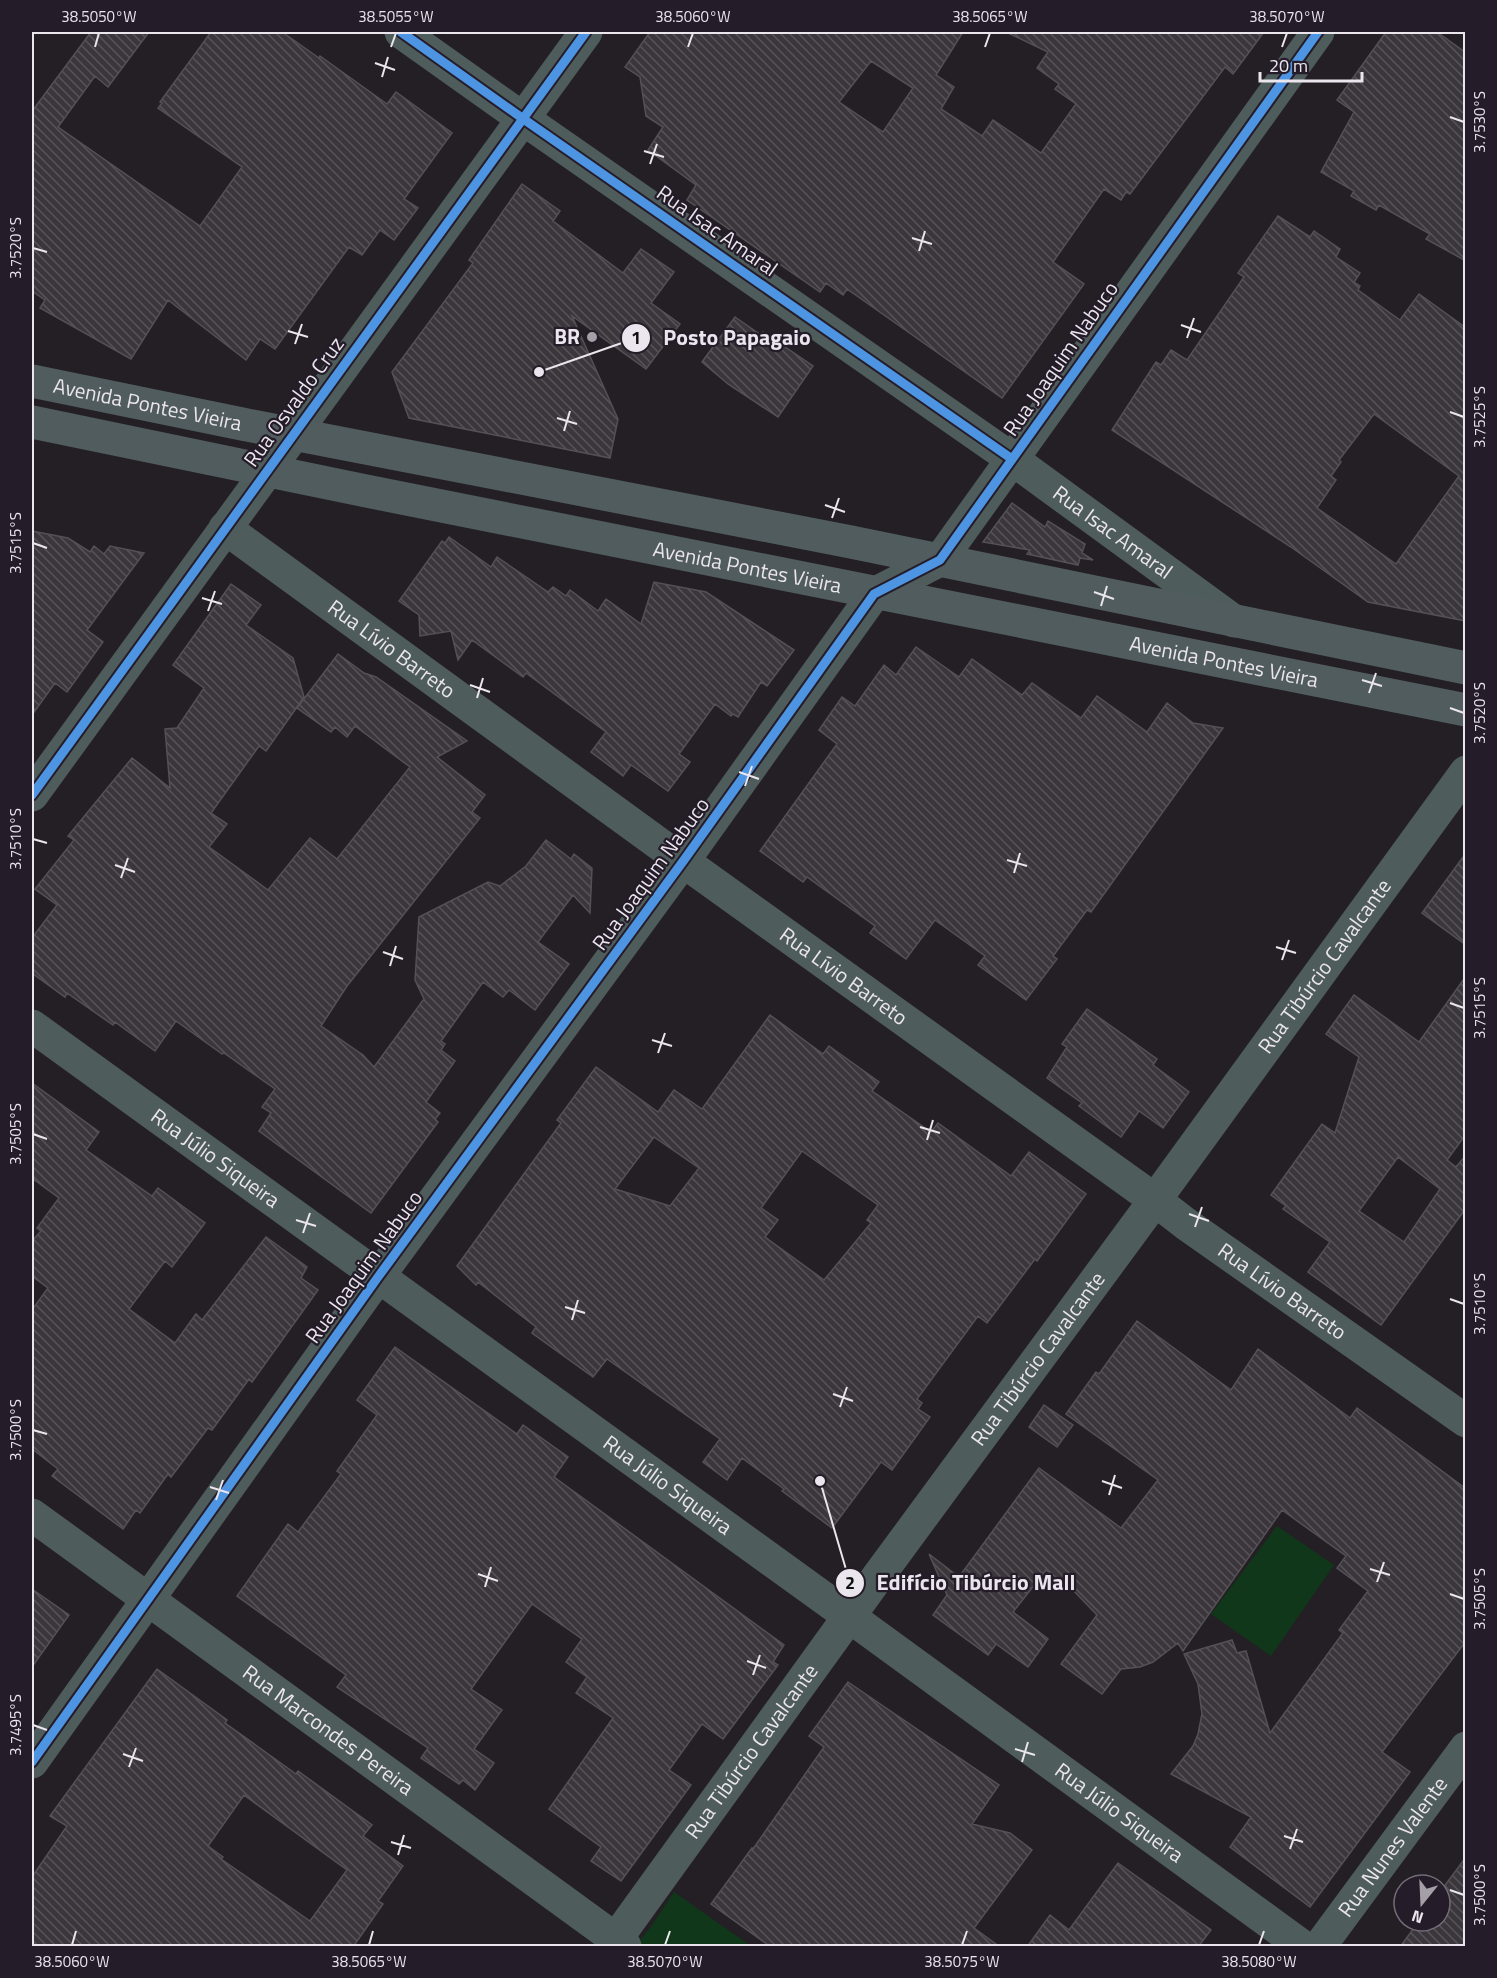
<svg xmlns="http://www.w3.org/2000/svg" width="1497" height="1978" font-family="'Titillium Web',sans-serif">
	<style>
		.green { fill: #103719 }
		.building { fill: url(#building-back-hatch); stroke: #545156; stroke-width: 1.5; fill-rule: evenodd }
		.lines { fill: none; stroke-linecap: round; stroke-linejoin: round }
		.minor { stroke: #4f5c5c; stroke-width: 33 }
		.major { stroke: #505c5e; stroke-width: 33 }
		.cycleway-casing { stroke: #241c28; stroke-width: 13 }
		.cycleway { stroke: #4d94e3; stroke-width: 9 }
		.ticks { fill: none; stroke: #ebe5ed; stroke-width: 2 }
		.poi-dot { fill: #a5a0a7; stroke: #241c28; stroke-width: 2 }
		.labels { text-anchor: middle; stroke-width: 4.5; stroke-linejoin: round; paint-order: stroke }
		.street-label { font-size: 21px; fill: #ebe5ed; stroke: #241c28 }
		.poi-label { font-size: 21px; font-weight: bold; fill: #ebe5ed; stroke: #241c28; text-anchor: end }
		.leader { fill: none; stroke: #ebe5ed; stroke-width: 2 }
		.callout-dot { fill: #ebe5ed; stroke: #241c28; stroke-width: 2 }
		.mark-label { font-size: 18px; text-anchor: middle; font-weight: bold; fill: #111 }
		.callout-label { font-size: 22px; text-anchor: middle; font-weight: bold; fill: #ebe5ed; stroke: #241c28; stroke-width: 4.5; stroke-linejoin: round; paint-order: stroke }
		.neatline { fill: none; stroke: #ebe5ed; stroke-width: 2 }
		.ticks-label { font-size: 15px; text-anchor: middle; fill: #ebe5ed }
	</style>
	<defs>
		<pattern id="building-back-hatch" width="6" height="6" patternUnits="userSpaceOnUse" patternTransform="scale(1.5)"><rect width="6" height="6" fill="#3a363c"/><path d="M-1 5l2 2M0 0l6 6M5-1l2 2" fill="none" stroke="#575358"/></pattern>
	</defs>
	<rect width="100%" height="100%" fill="#231f25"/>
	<!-- green -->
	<path class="green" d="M1277 1526 1334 1565 1271 1656 1211 1614Z
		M674 1892 751 1946H643L638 1943 652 1925Z"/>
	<!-- building -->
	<path class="building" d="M91 32H149L108 87 95 76 58 127 200 226 242 167 158 108 162 103 160 102 211 32H282L319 58 320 56 387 104 396 92 452 133 404 199 418 208 394 240 380 230 362 255 349 247 275 349 260 339 246 360 168 300 131 359 40 308 45 300 32 291V109L33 110Z
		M650 32H963L936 75 954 87 941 109 982 136 993 120 1041 153 1076 104 1055 89 1059 84 1037 68 1048 52 1006 32H1264L1233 74 1225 67 1130 194 1126 192 1121 200 1104 189 1053 262 1084 284 1002 398 847 289 843 295 826 283 820 292 687 200 696 185 648 150 663 127 646 116 640 77 625 67ZM871 61 913 88 883 132 839 102Z
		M1386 32H1437L1466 53V261L1426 239 1430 234 1379 205 1376 210 1351 196 1354 191 1321 172 1354 112 1337 100Z
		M522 184 560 211 553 221 623 273 641 249 674 272 651 303 680 324 646 369 572 316 618 419 610 458 409 418 392 372 473 263 469 260Z
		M1278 216 1310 237 1314 231 1340 249 1336 257 1360 273 1354 282 1360 286 1358 290 1400 320 1419 294 1466 328V621L1368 602 1291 547 1112 430 1156 362 1161 365 1171 350 1187 360 1244 277 1238 273ZM1374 414 1459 476 1396 564 1317 508 1336 480 1331 476 1341 462 1339 460Z
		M735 317 761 335 763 332 813 366 778 417 728 384 702 362Z
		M1012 503 1045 527 1048 521 1085 544 1082 553 1093 560 1080 558 1078 565 1027 554 1030 550 983 542Z
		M32 531 68 538 90 552 94 546 104 554 110 546 144 553 87 630 103 642 67 692 55 683 32 715Z
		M449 537 491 567 497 557 548 592 553 587 566 596 570 590 598 611 606 599 641 624 654 582 706 592 794 650 767 686 761 682 738 717 733 714 731 716 715 704 679 754 690 762 668 791 631 765 623 776 591 752 606 732 526 673 523 677 472 640 458 660 451 631 420 636 419 615 399 601 442 541 445 543Z
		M231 584 261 605 246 625 293 658 304 697 266 751 259 746 211 813 227 824 209 847 268 890 310 838 337 859 410 767 355 726 347 737 335 727 331 732 297 708 338 654 364 673 376 677 467 741 437 757 485 795 472 812 480 818 347 986 321 1026 363 1055 374 1067 424 999 415 980 419 917 488 882 500 886 526 866 546 840 571 859 574 854 592 868 590 913 573 895 538 942 569 964 535 1010 509 990 503 997 483 982 441 1041 445 1044 441 1050 455 1061 426 1102 440 1113 435 1119 438 1122 371 1213 259 1131 271 1113 262 1107 275 1089 224 1053 222 1054 176 1021 155 1051 115 1022 113 1025 67 993 65 997 32 973V938L57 905 35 889 74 840 68 836 132 758 170 788 165 729 177 728 204 688 173 665Z
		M916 647 959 677 972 659 1022 695 1032 683 1081 718 1097 696 1147 732 1167 703 1193 723 1223 728 1091 912 1087 910 1053 956 1057 959 1026 1000 978 965 985 956 935 920 906 959 870 933 875 926 807 877 803 882 760 851 837 744 819 730 842 697 855 706 884 665 896 675Z
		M1466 853V945L1422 913Z
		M1466 976V1134L1447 1160 1456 1167 1466 1155V1208L1381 1325 1308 1272 1330 1242 1283 1209 1286 1206 1271 1195 1322 1124 1335 1133 1359 1057 1326 1034 1354 995 1419 1042ZM1398 1157 1440 1189 1404 1242 1359 1211Z
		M1087 1009 1157 1059 1153 1065 1189 1092 1163 1128 1139 1111 1121 1137 1079 1106 1082 1103 1047 1078 1067 1047 1062 1044Z
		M770 1015 823 1054 829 1046 879 1082 872 1091 931 1132 938 1123 1011 1176 1029 1152 1086 1194 1037 1261 1035 1259 987 1323 978 1316 917 1399 922 1403 918 1409 930 1417 892 1470 881 1462 832 1528 782 1491 784 1489 742 1458 727 1480 703 1462 720 1439 607 1359 593 1377 532 1333 536 1327 478 1282 476 1285 457 1266 561 1123 557 1120 596 1067 658 1112 674 1090 702 1109ZM654 1137 699 1168 670 1206 615 1189ZM802 1151 878 1205 867 1220 871 1223 824 1280 765 1237 778 1220 761 1208Z
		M32 1083 99 1132 86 1150 152 1196 158 1188 205 1223 172 1267 165 1261 129 1309 175 1343 196 1314 202 1320 266 1237 307 1267 301 1278 318 1290 252 1382 249 1379 212 1430 208 1428 171 1477 168 1474 140 1513 136 1510 123 1529 52 1476 58 1469 32 1449V1310L48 1288 32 1276V1241L41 1231 37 1228 59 1198 32 1178Z
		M1137 1321 1231 1390 1258 1349 1350 1418 1357 1408 1466 1489V1641L1382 1752 1410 1772 1310 1907 1230 1847 1251 1817 1171 1774 1193 1746 1198 1734 1202 1714 1198 1684 1184 1654 1232 1640 1237 1653 1246 1651 1270 1733 1343 1633 1339 1630 1368 1591 1337 1568 1346 1556 1282 1510 1183 1651 1178 1643 1153 1662 1140 1667 1121 1669 1102 1694 1061 1664 1097 1615 1070 1587 1046 1570 1013 1612 1048 1639 1028 1667 996 1644 988 1655 933 1615 947 1595 929 1554 959 1577 1039 1468 1121 1528 1158 1480 1066 1414 1096 1372 1099 1374Z
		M395 1347 517 1434 523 1425 568 1457 554 1477 784 1645 773 1662 778 1665 723 1739 702 1724 669 1770 691 1785 621 1881 591 1861 601 1847 549 1809 613 1718 576 1693 587 1677 566 1662 582 1639 532 1604 471 1689 502 1710 474 1749 494 1763 475 1790 463 1780 459 1784 421 1758 428 1748 337 1687 346 1675 237 1596 288 1524 298 1532 341 1474 337 1471 377 1415 357 1400Z
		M1044 1405 1073 1425 1057 1447 1029 1427Z
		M32 1589 69 1615 32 1667Z
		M157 1669 227 1720 225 1723 296 1774 298 1771 372 1825 363 1836 403 1866 378 1901 383 1904 353 1947H32V1877L67 1826 50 1816ZM244 1795 347 1870 310 1921 221 1859 223 1857 208 1846Z
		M848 1682 999 1785 972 1824 1010 1833 1032 1850 974 1928 1000 1947H771L711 1904 752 1848 753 1849 824 1747 809 1736Z
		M1466 1857V1947H1400L1419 1921H1440V1892Z
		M1118 1863 1211 1930 1198 1947H1027L1050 1915 1069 1930Z"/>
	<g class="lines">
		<!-- minor -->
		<g class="minor">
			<path id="s1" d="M401 32 522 118 1012 459 1234 621"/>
			<path id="s2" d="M225 528 662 846 1155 1200 1186 1224 1466 1421"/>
			<path d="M32 795 586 32"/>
			<path id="s3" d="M32 1026 850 1617 1302 1946"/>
			<path id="s4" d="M32 1515 625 1946"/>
			<path d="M32 1762 378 1277 684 860 874 594 940 560 1318 32"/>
			<path id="s5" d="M611 1946 879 1575 1155 1200 1466 772"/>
			<path id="s6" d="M1320 1946 1466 1748"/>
		</g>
		<!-- major -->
		<g class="major">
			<path id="s7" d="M32 381 242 424 851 542 1466 668"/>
			<path id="s8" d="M32 422C509 522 987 615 1466 710"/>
		</g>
		<!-- cycleway casing -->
		<g class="cycleway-casing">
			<path id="cycleway" d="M401 32 522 118 1012 459
				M32 795 586 32
				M32 1762 378 1277 684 860 874 594 940 560 1318 32"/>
		</g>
		<!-- cycleway -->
		<use href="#cycleway" class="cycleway"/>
	</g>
	<!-- ticks -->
	<path class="ticks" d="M95 47 99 33M391 47 396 33M688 47 693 33M985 47 990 33M1282 47 1287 33M375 63 395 70M382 77 388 57M1450 117 1464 122M644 151 664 157M650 164 657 144M912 238 932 244M33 248 47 252M919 251 925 231M1181 325 1201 332M288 331 308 337M1187 338 1194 318M295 344 302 324M1450 412 1464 417M557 418 577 424M564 431 570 411M825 505 845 512M832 518 839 498M33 543 47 548M1094 592 1114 599M202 598 222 604M1101 606 1107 586M208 611 215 591M1362 680 1382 686M470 685 490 692M1369 693 1376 673M477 698 483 678M1450 708 1464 713M739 772 759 779M745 786 752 766M33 839 47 843M1007 860 1027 866M115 865 135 872M1014 873 1020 853M121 878 128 858M1276 947 1296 953M383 952 403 959M1282 960 1289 940M390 966 396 946M1450 1003 1464 1008M652 1040 672 1046M658 1053 665 1033M920 1127 940 1133M33 1134 47 1139M927 1140 933 1120M1189 1214 1209 1221M296 1220 316 1226M1195 1227 1202 1207M303 1233 310 1213M1450 1299 1464 1304M565 1307 585 1313M572 1320 578 1300M833 1394 853 1401M840 1407 847 1387M33 1430 47 1434M1102 1481 1122 1488M210 1487 229 1493M1109 1495 1115 1475M216 1500 223 1480M1370 1569 1390 1575M478 1574 498 1581M1377 1582 1384 1562M485 1587 491 1567M1450 1594 1464 1599M747 1661 766 1668M753 1675 760 1655M33 1725 47 1730M1015 1749 1035 1755M123 1754 143 1761M1022 1762 1028 1742M129 1767 136 1748M1284 1836 1303 1842M391 1842 411 1848M1290 1849 1297 1829M398 1855 404 1835M1450 1890 1464 1895M72 1945 76 1931M369 1945 373 1931M665 1945 670 1931M962 1945 967 1931M1259 1945 1264 1931"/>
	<!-- markers -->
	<circle class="poi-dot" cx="592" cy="337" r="6"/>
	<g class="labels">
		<!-- street labels -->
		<g class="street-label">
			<text transform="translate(717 231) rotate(35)" y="7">Rua Isac Amaral</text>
			<text transform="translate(1061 359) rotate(-55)" y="7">Rua Joaquim Nabuco</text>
			<text transform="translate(294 402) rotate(-54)" y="7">Rua Osvaldo Cruz</text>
			<text dy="7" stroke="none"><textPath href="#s7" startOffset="118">Avenida Pontes Vieira</textPath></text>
			<text dy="7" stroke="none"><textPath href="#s1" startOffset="870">Rua Isac Amaral</textPath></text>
			<text dy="7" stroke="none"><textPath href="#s8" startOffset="730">Avenida Pontes Vieira</textPath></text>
			<text dy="7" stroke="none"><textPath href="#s2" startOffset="206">Rua Lívio Barreto</textPath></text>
			<text dy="7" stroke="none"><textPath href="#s8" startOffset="1216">Avenida Pontes Vieira</textPath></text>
			<text transform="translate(651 874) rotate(-54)" y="7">Rua Joaquim Nabuco</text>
			<text dy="7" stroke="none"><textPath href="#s5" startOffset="1212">Rua Tibúrcio Cavalcante</textPath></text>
			<text dy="7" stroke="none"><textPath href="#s2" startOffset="764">Rua Lívio Barreto</textPath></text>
			<text dy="7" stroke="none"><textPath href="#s3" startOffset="226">Rua Júlio Siqueira</textPath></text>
			<text transform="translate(364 1267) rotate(-54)" y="7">Rua Joaquim Nabuco</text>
			<text dy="7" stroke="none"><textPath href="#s2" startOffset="1304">Rua Lívio Barreto</textPath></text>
			<text dy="7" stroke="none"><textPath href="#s5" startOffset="726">Rua Tibúrcio Cavalcante</textPath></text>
			<text dy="7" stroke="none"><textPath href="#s3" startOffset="784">Rua Júlio Siqueira</textPath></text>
			<text dy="7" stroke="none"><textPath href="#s4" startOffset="366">Rua Marcondes Pereira</textPath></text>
			<text dy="7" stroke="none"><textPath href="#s5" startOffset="240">Rua Tibúrcio Cavalcante</textPath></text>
			<text dy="7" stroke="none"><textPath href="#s3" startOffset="1342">Rua Júlio Siqueira</textPath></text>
			<text dy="7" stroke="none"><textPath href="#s6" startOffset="123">Rua Nunes Valente</textPath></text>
		</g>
		<!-- poi labels -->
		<g class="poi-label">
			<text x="580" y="344">BR</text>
		</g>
	</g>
	<!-- callouts -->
	<path class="leader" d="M539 372L636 338M820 1481L850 1583"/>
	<g class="callout-dot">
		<circle cx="539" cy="372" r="6"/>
		<circle cx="820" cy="1481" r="6"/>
		<circle cx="636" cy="338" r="15"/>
		<circle cx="850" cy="1583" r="15"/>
	</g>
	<g class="mark-label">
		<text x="636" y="344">1</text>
		<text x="850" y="1589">2</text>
	</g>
	<g class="callout-label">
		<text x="737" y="345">Posto Papagaio</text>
		<text x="976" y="1590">Edifício Tibúrcio Mall</text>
	</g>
	<!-- border -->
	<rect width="1497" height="1978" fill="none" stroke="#241c28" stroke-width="66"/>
	<!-- north arrow -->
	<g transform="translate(1422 1903) rotate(198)"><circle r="28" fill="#241c28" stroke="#746c77" stroke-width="1.5"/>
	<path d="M0-4.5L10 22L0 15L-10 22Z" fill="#a5a0a7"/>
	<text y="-9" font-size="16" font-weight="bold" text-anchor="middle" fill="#ebe5ed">N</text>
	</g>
	<!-- scale -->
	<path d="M1260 72v9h102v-9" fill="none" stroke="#ebe5ed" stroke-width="3"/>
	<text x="1269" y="72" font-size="18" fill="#ebe5ed" stroke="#241c28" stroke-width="4.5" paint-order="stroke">20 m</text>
	<rect x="33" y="33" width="1431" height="1912" class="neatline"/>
	<g class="ticks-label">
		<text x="99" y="22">38.5050°W</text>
		<text x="396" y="22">38.5055°W</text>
		<text x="693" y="22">38.5060°W</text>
		<text x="990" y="22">38.5065°W</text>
		<text x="1287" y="22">38.5070°W</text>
		<text transform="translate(1480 122) rotate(-90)" y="5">3.7530°S</text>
		<text transform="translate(16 248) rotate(-90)" y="5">3.7520°S</text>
		<text transform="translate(1480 417) rotate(-90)" y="5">3.7525°S</text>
		<text transform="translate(16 543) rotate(-90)" y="5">3.7515°S</text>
		<text transform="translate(1480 713) rotate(-90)" y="5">3.7520°S</text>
		<text transform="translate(16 839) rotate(-90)" y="5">3.7510°S</text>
		<text transform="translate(1480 1008) rotate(-90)" y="5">3.7515°S</text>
		<text transform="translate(16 1134) rotate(-90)" y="5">3.7505°S</text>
		<text transform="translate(1480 1304) rotate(-90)" y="5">3.7510°S</text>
		<text transform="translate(16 1430) rotate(-90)" y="5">3.7500°S</text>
		<text transform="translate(1480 1599) rotate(-90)" y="5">3.7505°S</text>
		<text transform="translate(16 1725) rotate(-90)" y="5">3.7495°S</text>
		<text transform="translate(1480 1895) rotate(-90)" y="5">3.7500°S</text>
		<text x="72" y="1967">38.5060°W</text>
		<text x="369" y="1967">38.5065°W</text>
		<text x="665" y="1967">38.5070°W</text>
		<text x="962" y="1967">38.5075°W</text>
		<text x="1259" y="1967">38.5080°W</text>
	</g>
</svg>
